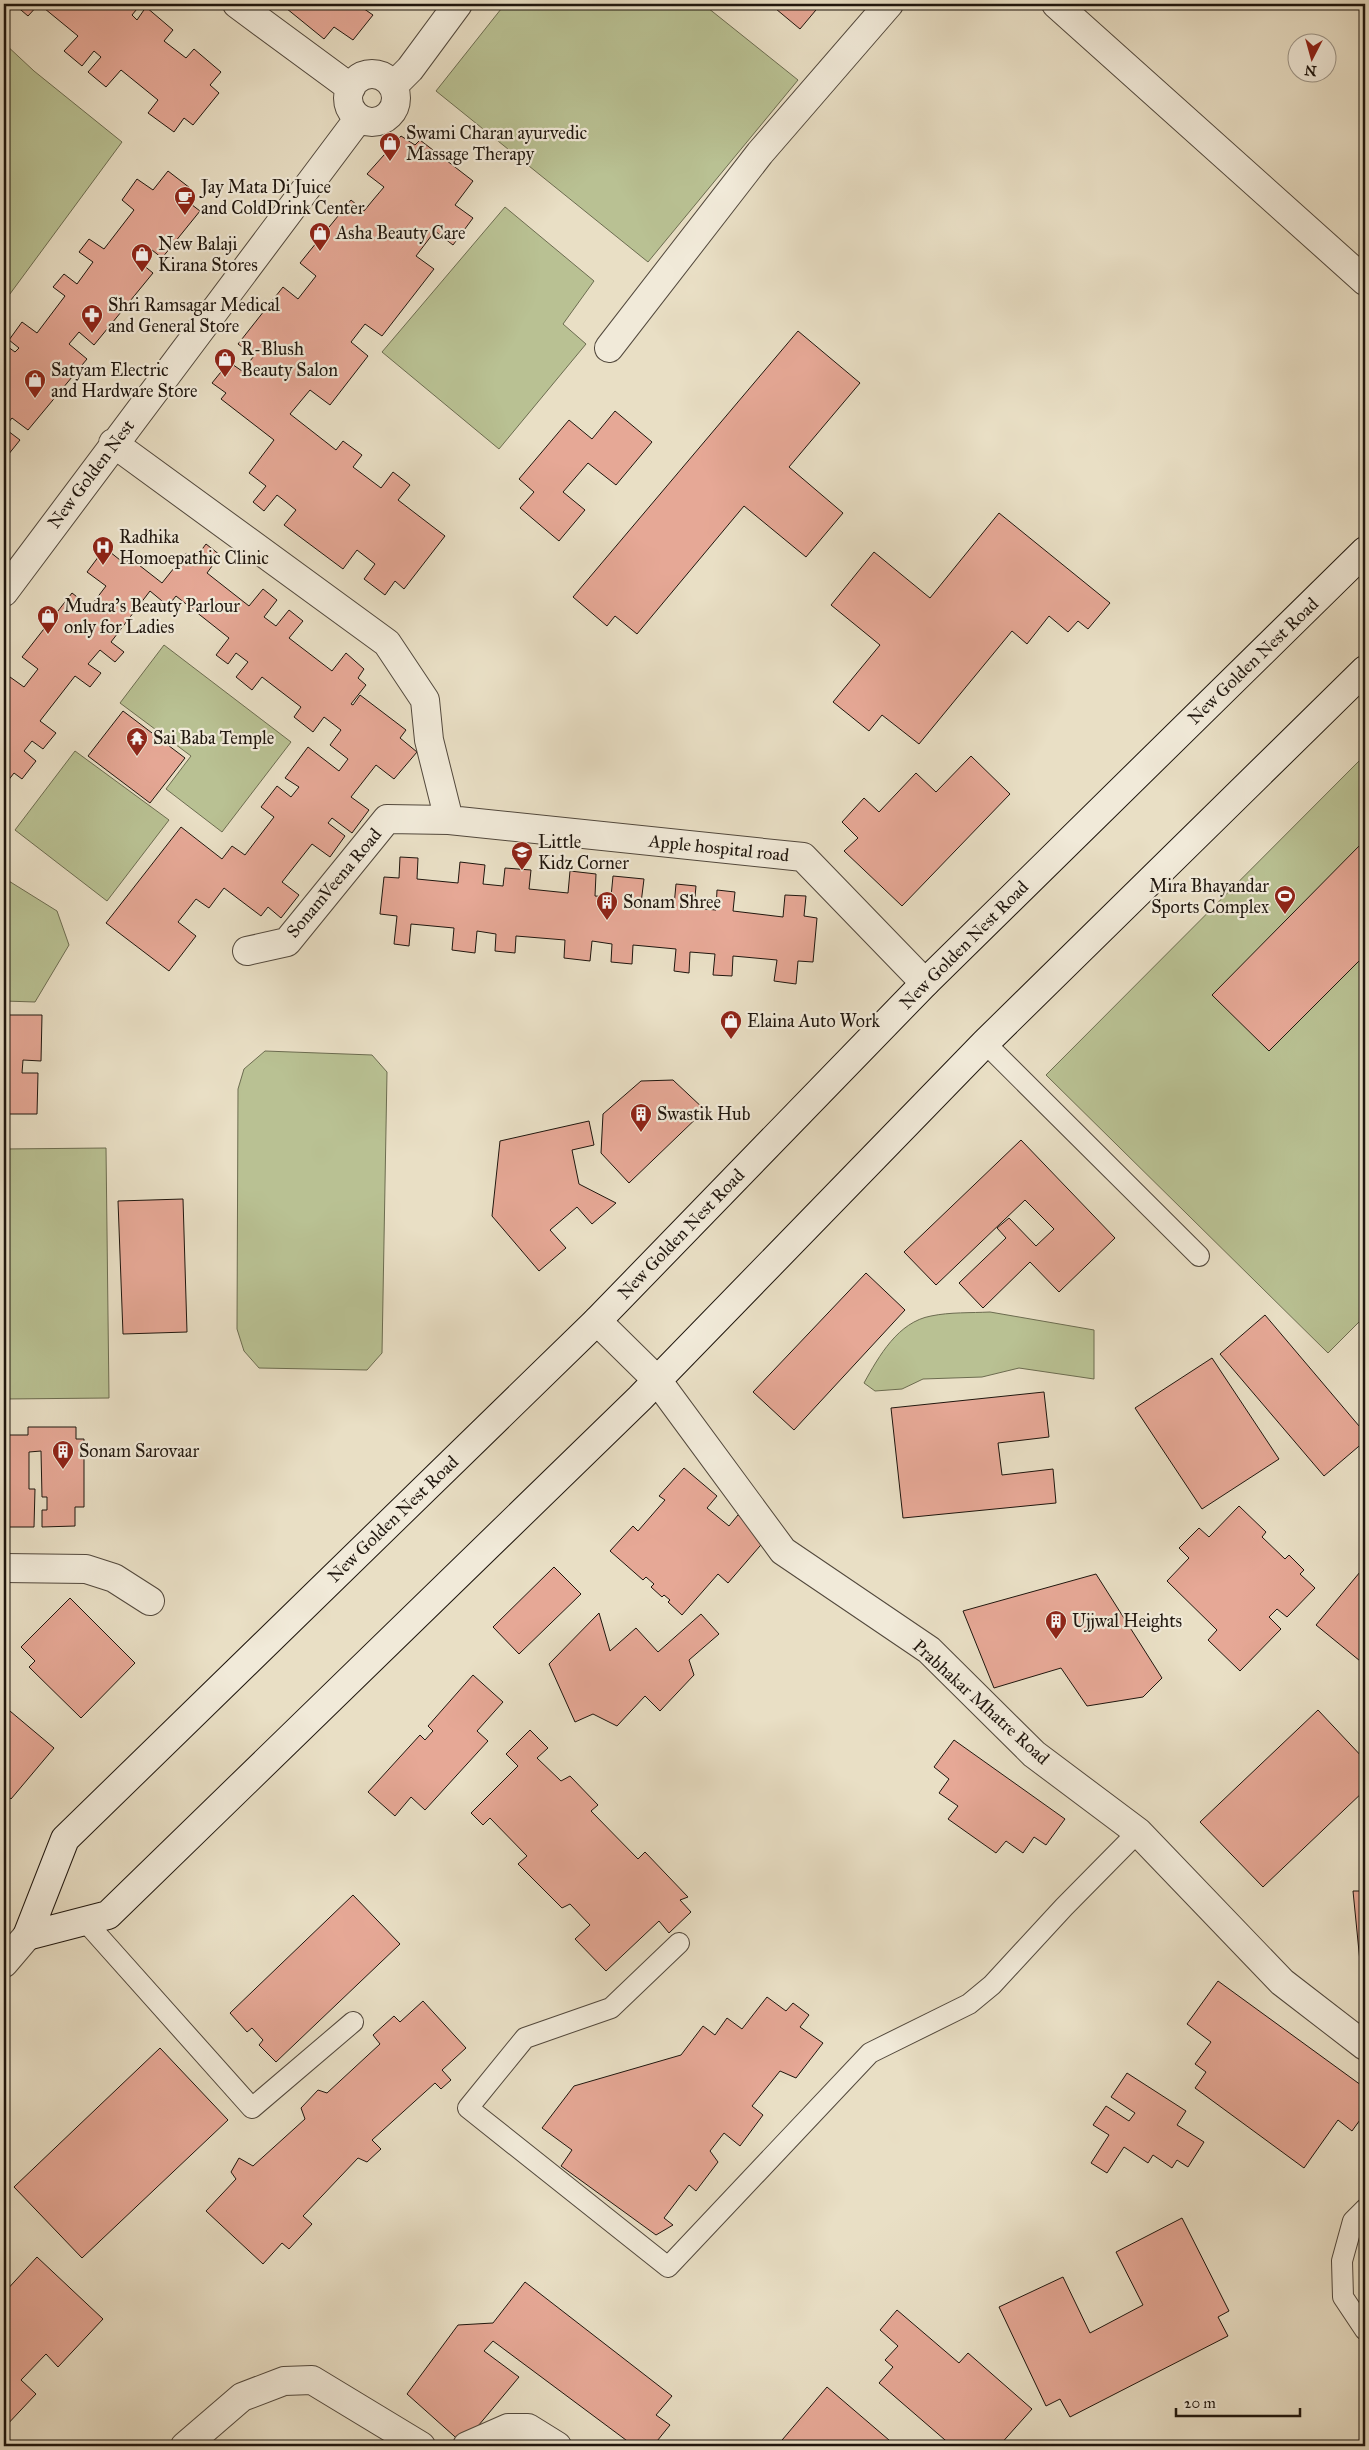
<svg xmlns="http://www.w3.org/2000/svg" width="1369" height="2450" font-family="'IM FELL Great Primer',serif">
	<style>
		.green { fill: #b9c193; stroke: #6c6c50 }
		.building { fill: #e6a896; stroke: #1f160e }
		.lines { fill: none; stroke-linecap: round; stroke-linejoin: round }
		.service-casing { stroke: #52483c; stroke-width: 22 }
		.minor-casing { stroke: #52483c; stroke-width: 30 }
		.tertiary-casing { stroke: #52483c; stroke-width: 30 }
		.secondary-casing { stroke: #1f160e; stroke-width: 30 }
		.service { stroke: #f1ead9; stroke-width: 20 }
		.minor { stroke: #f1ead9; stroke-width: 28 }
		.tertiary { stroke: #f1ead9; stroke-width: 28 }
		.secondary { stroke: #f1ead9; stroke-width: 28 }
		.labels { text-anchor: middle; stroke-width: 4.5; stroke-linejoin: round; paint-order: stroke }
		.poi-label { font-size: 18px; fill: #1f160e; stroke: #f1ead9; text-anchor: start }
		.street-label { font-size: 18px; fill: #1f160e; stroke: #f1ead9 }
	</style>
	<rect width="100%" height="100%" fill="#e9dfc5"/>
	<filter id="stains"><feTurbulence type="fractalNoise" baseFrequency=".004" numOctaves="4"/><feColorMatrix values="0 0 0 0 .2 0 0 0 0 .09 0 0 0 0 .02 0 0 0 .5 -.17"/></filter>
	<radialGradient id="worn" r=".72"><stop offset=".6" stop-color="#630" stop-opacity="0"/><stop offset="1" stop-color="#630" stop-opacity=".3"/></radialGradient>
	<!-- green -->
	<path class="green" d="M505 4H703L798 80 648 262 436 91Z
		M4 43 34 71 122 142 4 302Z
		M505 207 594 281 563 324 586 344 499 449 382 352Z
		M164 645 291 742 222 832 166 789 191 756 120 703Z
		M75 751 169 820 107 901 15 830Z
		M1365 755V1316L1328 1353 1046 1075Z
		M4 878 57 911 69 945 35 1002 4 1001Z
		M265 1051 372 1055 387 1072 382 1353 367 1370 259 1368 244 1351 237 1329 238 1089 244 1069Z
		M106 1148 109 1398 4 1399V1149Z
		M990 1312 1094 1330V1379L1019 1368 982 1377 923 1379 902 1389 875 1391 864 1383C879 1356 898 1322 931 1316 950 1312 971 1313 990 1312Z"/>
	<!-- building -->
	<path class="building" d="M16 4H39L28 16 15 5Z
		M39 4H141L132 15 137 20 146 7 173 30 164 41 186 58 194 49 221 72 210 85 219 93 193 125 184 118 174 132 148 113 158 100 121 70 106 87 88 72 101 57 94 51 82 66 64 51 78 36Z
		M281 4H357L373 15 353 40 334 27 324 39Z
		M780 4H821L800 29 776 9Z
		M401 136 415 145 420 140 473 181 455 205 473 218 453 245 435 231 416 256 434 269 382 336 365 324 351 342 368 356 330 405 310 390 290 414 336 450 343 441 362 455 353 467 381 488 393 472 410 485 398 500 445 536 404 589 395 581 385 595 364 579 375 564 357 550 343 569 284 525 296 510 286 502 277 495 264 511 253 502 266 486 249 473 274 440 221 399 226 393 212 383 229 362 242 371 254 356 238 344 283 287 298 299 316 276 300 263 351 200 364 211 373 200 384 187 367 174Z
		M168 171 190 188 183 198 200 211 162 258 147 246 137 260 153 273 94 345 79 332 69 344 87 359 28 430 12 418 4 428 20 440 4 460V344L15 352 19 348 9 340 22 322 37 333 65 296 53 287 64 274 77 284 93 262 79 252 89 239 104 249 134 210 122 200 137 179 153 190Z
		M798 331 860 383 789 467 843 513 806 557 744 506 637 634 615 616 607 626 573 597Z
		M615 411 652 442 616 485 588 463 563 492 585 510 559 541 520 508 534 492 519 479 569 420 592 439Z
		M999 513 1110 603 1088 629 1078 621 1068 632 1049 616 1027 644 1012 631 919 744 882 715 869 731 833 702 880 645 831 605 874 552 930 598Z
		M206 544 220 555 207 573 249 606 263 589 277 600 264 617 276 626 289 610 303 621 289 638 332 671 346 653 364 669 358 678 366 685 351 704 353 705 360 695 406 730 400 738 417 752 394 779 376 765 351 797 369 810 352 833 332 818 328 823 345 836 330 857 312 844 282 882 299 895 281 918 268 907 261 916 224 888 209 908 196 899 178 922 196 936 169 971 106 923 181 827 222 859 232 846 245 855 274 817 261 807 277 786 291 797 299 787 285 778 308 747 339 771 348 759 330 745 341 730 324 717 313 732 294 717 301 707 262 677 252 690 236 677 248 662 236 653 228 664 216 655 229 638 176 596 168 606 150 591 111 642 124 652 115 662 100 650 88 664 101 673 90 687 75 676 40 721 56 733 43 749 32 741 24 751 36 761 22 779 14 773 4 786V685L10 677 24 687 38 669 22 657 72 593 90 607 106 586 87 572 105 548 125 564 130 558 162 583 186 553 194 560Z
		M123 711 185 758 150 803 88 756Z
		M971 756 1010 794 902 906 844 851 858 838 842 822 864 798 879 812 916 773 936 792Z
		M1365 840V955L1269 1051 1212 995Z
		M400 857 418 858 417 879 458 883 460 862 485 865 483 884 503 886 505 868 531 870 529 889 568 893 570 871 596 874 595 896 611 897 613 876 644 879 641 903 674 906 676 884 696 886 694 908 716 910 717 890 735 892 733 911 783 917 785 895 806 896 804 916 817 918 813 962 798 961 796 984 774 981 777 960 733 956 732 976 713 975 715 954 690 952 689 973 674 971 676 949 633 945 632 964 611 962 612 944 592 941 590 961 564 958 565 940 516 936 515 953 495 951 496 934 477 931 475 953 452 950 454 928 411 924 409 946 394 944 397 916 380 914 384 877 399 878Z
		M4 1015H42L41 1061 23 1060 22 1073H38L37 1114H4Z
		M673 1080 705 1110 629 1183 601 1153 603 1114 641 1081Z
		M589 1121 594 1145 572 1150 579 1184 616 1203 592 1224 577 1207 550 1230 566 1248 539 1271 492 1216 500 1141Z
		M1021 1140 1115 1238 1059 1292 1030 1262 983 1308 959 1283 1006 1238 997 1228 1009 1218 1036 1246 1054 1229 1025 1200 936 1285 904 1252Z
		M183 1199 187 1332 123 1334 118 1201Z
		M866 1273 905 1310 794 1430 753 1392Z
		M1265 1315 1365 1433V1441L1324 1476 1220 1354Z
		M1212 1358 1279 1459 1202 1509 1135 1408Z
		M1044 1392 1049 1437 998 1443 1002 1475 1053 1469 1056 1503 903 1518 891 1408Z
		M28 1427H76V1439H84V1507H75V1526L42 1527V1510H47V1497H42L41 1451 29 1452V1489H35L34 1527H4V1428V1435H28Z
		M684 1468 717 1496 707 1508 729 1526 738 1515 766 1539 728 1583 718 1574 682 1615 668 1602 670 1600 664 1595 662 1597 651 1587 654 1584 646 1577 643 1580 610 1551 633 1526 638 1531 665 1500 659 1496Z
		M1239 1506 1266 1532 1262 1537 1285 1559 1289 1555 1304 1570 1300 1574 1315 1588 1287 1617 1277 1609 1269 1617 1281 1629 1240 1671 1208 1640 1217 1630 1167 1581 1189 1558 1179 1548 1199 1528 1209 1537Z
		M1365 1566V1665L1316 1625Z
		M554 1567 581 1594 519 1654 493 1627Z
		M1096 1574 1162 1678 1143 1697 1087 1706 1061 1668 994 1688 963 1611Z
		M70 1598 135 1663 81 1718 29 1667 35 1661 21 1647Z
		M599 1613 610 1651 636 1628 658 1652 701 1614 719 1634 689 1660 694 1675 660 1711 645 1696 617 1726 593 1714 575 1722 549 1664Z
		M473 1675 503 1702 477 1731 488 1741 425 1810 411 1797 395 1816 368 1792 420 1735 425 1740 433 1731 428 1726Z
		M4 1706 54 1748 11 1799 4 1793Z
		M1318 1710 1365 1760V1790L1263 1887 1200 1822Z
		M530 1730 548 1748 537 1758 561 1781 570 1776 598 1805 591 1811 638 1859 645 1852 688 1897 680 1900 691 1912 669 1933 659 1921 606 1971 575 1939 590 1925 570 1904 562 1908 518 1864 527 1856 490 1818 483 1825 471 1813 518 1766 506 1754Z
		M954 1740 1065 1819 1046 1845 1034 1837 1023 1853 1006 1841 996 1853 948 1819 958 1806 939 1793 949 1779 934 1767Z
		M1353 1891H1365V1972H1361Z
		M353 1895 400 1944 276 2062 259 2045 263 2040 252 2028 247 2032 230 2013Z
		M1218 1981 1365 2088V2113L1352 2131 1338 2120 1304 2168 1195 2088 1206 2072 1195 2064 1211 2042 1187 2024Z
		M767 1997 786 2011 793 2003 809 2015 800 2027 823 2043 796 2078 780 2071 752 2106 763 2115 740 2146 724 2133 710 2151 718 2162 696 2191 689 2185 664 2218 673 2225 656 2235 561 2166 572 2150 542 2128 574 2086 681 2055 703 2026 715 2035 727 2018 742 2029Z
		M423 2001 466 2048 442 2070 451 2080 441 2089 435 2083 372 2140 381 2149 367 2162 358 2158 303 2216 312 2224 289 2249 282 2243 263 2264 206 2211 236 2179 231 2172 239 2158 253 2166 305 2119 301 2108 318 2090 327 2093 380 2044 373 2035 394 2016 400 2022Z
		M160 2048 228 2120 82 2258 14 2187Z
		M1127 2073 1186 2111 1177 2125 1204 2142 1188 2167 1177 2160 1172 2168 1153 2155 1148 2163 1124 2147 1107 2173 1091 2163 1109 2135 1093 2125 1106 2106 1129 2121 1135 2113 1111 2097Z
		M1182 2218 1229 2311 1218 2317 1228 2336 1070 2417 1060 2399 1046 2406 999 2307 1063 2277 1090 2333 1143 2305 1116 2252Z
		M37 2257 103 2319 58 2367 46 2354 21 2380 36 2394 4 2428V2293Z
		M525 2282 672 2396 656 2415 670 2425 653 2446H634L493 2341 484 2351 519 2377 463 2444 407 2394 458 2325 493 2323Z
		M897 2310 959 2363 968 2353 1032 2409 999 2446H952L879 2383 893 2367 885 2360 898 2346 880 2330Z
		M827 2387 896 2446H777Z
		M509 2430 539 2446H500Z"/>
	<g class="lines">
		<!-- service casing -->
		<g class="service-casing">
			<path id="service" d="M985 1043 1199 1256
				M85 1921 252 2108 353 2022
				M679 1943 611 2008 525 2038 468 2108 668 2267 870 2053 969 2004 992 1985 1064 1907 1138 1832
				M1365 2209 1353 2221 1342 2261 1343 2297 1365 2330"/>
		</g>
		<!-- minor casing -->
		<g class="minor-casing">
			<path id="minor" d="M237 4 351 88
				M348 98a24 24 0 1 1 48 0a24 24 0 1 1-48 0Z
				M393 86 410 69 458 4
				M609 348 760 153 889 4
				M113 443 387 643 425 700 429 740 449 820 803 857 925 983
				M4 592 359 118
				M247 951 287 942 387 819 449 820
				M597 1321 657 1380 783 1551 929 1650 1034 1754 1138 1832 1282 1982 1365 2046
				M4 1568 86 1569 114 1578 150 1601
				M185 2446 242 2397 284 2381 312 2380 421 2446
				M467 2446 508 2428H528L557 2446"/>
		</g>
		<!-- tertiary casing -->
		<g class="tertiary-casing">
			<path id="tertiary" d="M1056 4 1365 281
				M4 1963 27 1936"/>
		</g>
		<!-- secondary casing -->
		<g class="secondary-casing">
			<path id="secondary" d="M1365 551 925 983 597 1321 65 1839 27 1936 108 1915 640 1398 985 1043 1365 670"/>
		</g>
		<!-- service -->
		<use href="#service" class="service"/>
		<!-- minor -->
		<use href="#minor" class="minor"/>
		<!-- tertiary -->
		<use href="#tertiary" class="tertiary"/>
		<!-- secondary -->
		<use href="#secondary" class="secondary"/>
	</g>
	<!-- icons -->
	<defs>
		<g id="shop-pin" transform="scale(1.125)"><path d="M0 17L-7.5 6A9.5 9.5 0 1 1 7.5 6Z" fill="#8f2418" stroke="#f1ead9"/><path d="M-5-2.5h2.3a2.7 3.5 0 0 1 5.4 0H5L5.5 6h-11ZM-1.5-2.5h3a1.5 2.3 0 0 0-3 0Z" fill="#fff"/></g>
		<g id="cafe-pin" transform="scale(1.125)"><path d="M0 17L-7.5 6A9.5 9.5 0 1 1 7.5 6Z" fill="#8f2418" stroke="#f1ead9"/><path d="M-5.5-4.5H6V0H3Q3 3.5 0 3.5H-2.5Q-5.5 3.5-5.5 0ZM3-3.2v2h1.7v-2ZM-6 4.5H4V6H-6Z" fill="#fff"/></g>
		<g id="pharmacy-pin" transform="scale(1.125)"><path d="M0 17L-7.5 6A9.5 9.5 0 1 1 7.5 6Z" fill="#8f2418" stroke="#f1ead9"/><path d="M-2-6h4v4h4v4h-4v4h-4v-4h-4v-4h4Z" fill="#fff"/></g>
		<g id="hospital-pin" transform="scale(1.125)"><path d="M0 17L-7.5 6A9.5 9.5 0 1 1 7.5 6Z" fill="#8f2418" stroke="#f1ead9"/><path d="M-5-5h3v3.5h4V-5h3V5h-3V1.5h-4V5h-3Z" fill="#fff"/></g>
		<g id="temple-pin" transform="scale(1.125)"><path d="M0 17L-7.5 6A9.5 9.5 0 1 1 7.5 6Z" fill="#8f2418" stroke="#f1ead9"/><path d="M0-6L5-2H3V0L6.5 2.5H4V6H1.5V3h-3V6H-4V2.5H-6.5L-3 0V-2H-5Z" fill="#fff"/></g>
		<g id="school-pin" transform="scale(1.125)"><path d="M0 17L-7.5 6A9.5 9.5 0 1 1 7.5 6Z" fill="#8f2418" stroke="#f1ead9"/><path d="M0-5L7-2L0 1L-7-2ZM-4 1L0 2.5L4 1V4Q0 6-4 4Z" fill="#fff"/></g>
		<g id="stadium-pin" transform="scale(1.125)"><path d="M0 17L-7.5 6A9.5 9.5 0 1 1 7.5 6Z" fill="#8f2418" stroke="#f1ead9"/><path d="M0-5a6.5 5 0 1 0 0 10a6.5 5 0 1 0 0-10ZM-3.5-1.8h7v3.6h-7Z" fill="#fff"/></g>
		<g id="building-pin" transform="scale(1.125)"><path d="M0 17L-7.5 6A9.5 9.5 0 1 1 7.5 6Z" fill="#8f2418" stroke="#f1ead9"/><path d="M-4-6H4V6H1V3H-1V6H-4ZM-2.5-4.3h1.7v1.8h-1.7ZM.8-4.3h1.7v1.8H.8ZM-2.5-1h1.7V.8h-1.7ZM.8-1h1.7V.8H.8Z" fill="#fff"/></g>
	</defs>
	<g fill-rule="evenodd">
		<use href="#shop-pin" x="390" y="143"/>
		<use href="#cafe-pin" x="185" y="197"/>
		<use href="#shop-pin" x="320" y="233"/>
		<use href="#shop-pin" x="142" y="254"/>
		<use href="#pharmacy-pin" x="92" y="315"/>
		<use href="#shop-pin" x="225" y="359"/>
		<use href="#shop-pin" x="35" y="380"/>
		<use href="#hospital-pin" x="103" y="547"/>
		<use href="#shop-pin" x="48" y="616"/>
		<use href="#temple-pin" x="137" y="738"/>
		<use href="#school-pin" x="522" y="852"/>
		<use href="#stadium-pin" x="1285" y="896"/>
		<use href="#building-pin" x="607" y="902"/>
		<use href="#shop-pin" x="731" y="1021"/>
		<use href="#building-pin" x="641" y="1114"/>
		<use href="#building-pin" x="63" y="1451"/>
		<use href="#building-pin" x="1056" y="1621"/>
	</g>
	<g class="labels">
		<!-- poi labels -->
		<g class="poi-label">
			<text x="406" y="139">Swami Charan ayurvedic<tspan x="406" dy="21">Massage Therapy</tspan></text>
			<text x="201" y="193">Jay Mata Di Juice<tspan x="201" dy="21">and ColdDrink Center</tspan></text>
			<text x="336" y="239">Asha Beauty Care</text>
			<text x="158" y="250">New Balaji<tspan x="158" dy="21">Kirana Stores</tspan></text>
			<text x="108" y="311">Shri Ramsagar Medical<tspan x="108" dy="21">and General Store</tspan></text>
			<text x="241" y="355">R-Blush<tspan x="241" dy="21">Beauty Salon</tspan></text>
			<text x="51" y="376">Satyam Electric<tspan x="51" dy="21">and Hardware Store</tspan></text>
			<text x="119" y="543">Radhika<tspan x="119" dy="21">Homoepathic Clinic</tspan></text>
			<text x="64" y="612">Mudra's Beauty Parlour<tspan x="64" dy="21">only for Ladies</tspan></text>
			<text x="153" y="744">Sai Baba Temple</text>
			<text x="538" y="848">Little<tspan x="538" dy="21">Kidz Corner</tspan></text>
			<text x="1269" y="892" text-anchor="end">Mira Bhayandar<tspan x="1269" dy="21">Sports Complex</tspan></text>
			<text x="623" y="908">Sonam Shree</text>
			<text x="747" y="1027">Elaina Auto Work</text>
			<text x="657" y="1120">Swastik Hub</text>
			<text x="79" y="1457">Sonam Sarovaar</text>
			<text x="1072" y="1627">Ujjwal Heights</text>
		</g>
		<!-- street labels -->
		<g class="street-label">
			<text transform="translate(91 474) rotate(-53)" y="6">New Golden Nest</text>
			<text transform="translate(1253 661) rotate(-44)" y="6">New Golden Nest Road</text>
			<text transform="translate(719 848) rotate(6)" y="6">Apple hospital road</text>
			<text transform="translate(334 883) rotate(-50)" y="6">SonamVeena Road</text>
			<text transform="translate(964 945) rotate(-45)" y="6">New Golden Nest Road</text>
			<text transform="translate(681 1234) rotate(-46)" y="6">New Golden Nest Road</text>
			<text transform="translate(393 1519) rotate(-44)" y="6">New Golden Nest Road</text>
			<text transform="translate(981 1702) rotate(42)" y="6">Prabhakar Mhatre Road</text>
		</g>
	</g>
	<!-- margin -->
	<rect width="1369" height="2450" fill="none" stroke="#e9dfc5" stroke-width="20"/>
	<rect x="5" y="5" width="1359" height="2440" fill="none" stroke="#1f160e" stroke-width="2.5"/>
	<rect x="10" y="10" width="1349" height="2430" fill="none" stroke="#1f160e"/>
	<!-- north arrow -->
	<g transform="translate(1312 58) rotate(186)"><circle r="24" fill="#f1ead9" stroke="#9d9588"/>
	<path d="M0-4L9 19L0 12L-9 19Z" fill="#8f2418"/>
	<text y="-8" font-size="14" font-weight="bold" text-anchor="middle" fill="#1f160e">N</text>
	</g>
	<!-- scale -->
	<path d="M1176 2408v8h124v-8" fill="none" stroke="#1f160e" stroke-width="2.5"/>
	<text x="1184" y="2408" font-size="15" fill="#1f160e" stroke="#f1ead9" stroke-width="4" paint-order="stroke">20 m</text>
	<rect width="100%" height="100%" filter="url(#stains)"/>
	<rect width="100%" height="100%" fill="url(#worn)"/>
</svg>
